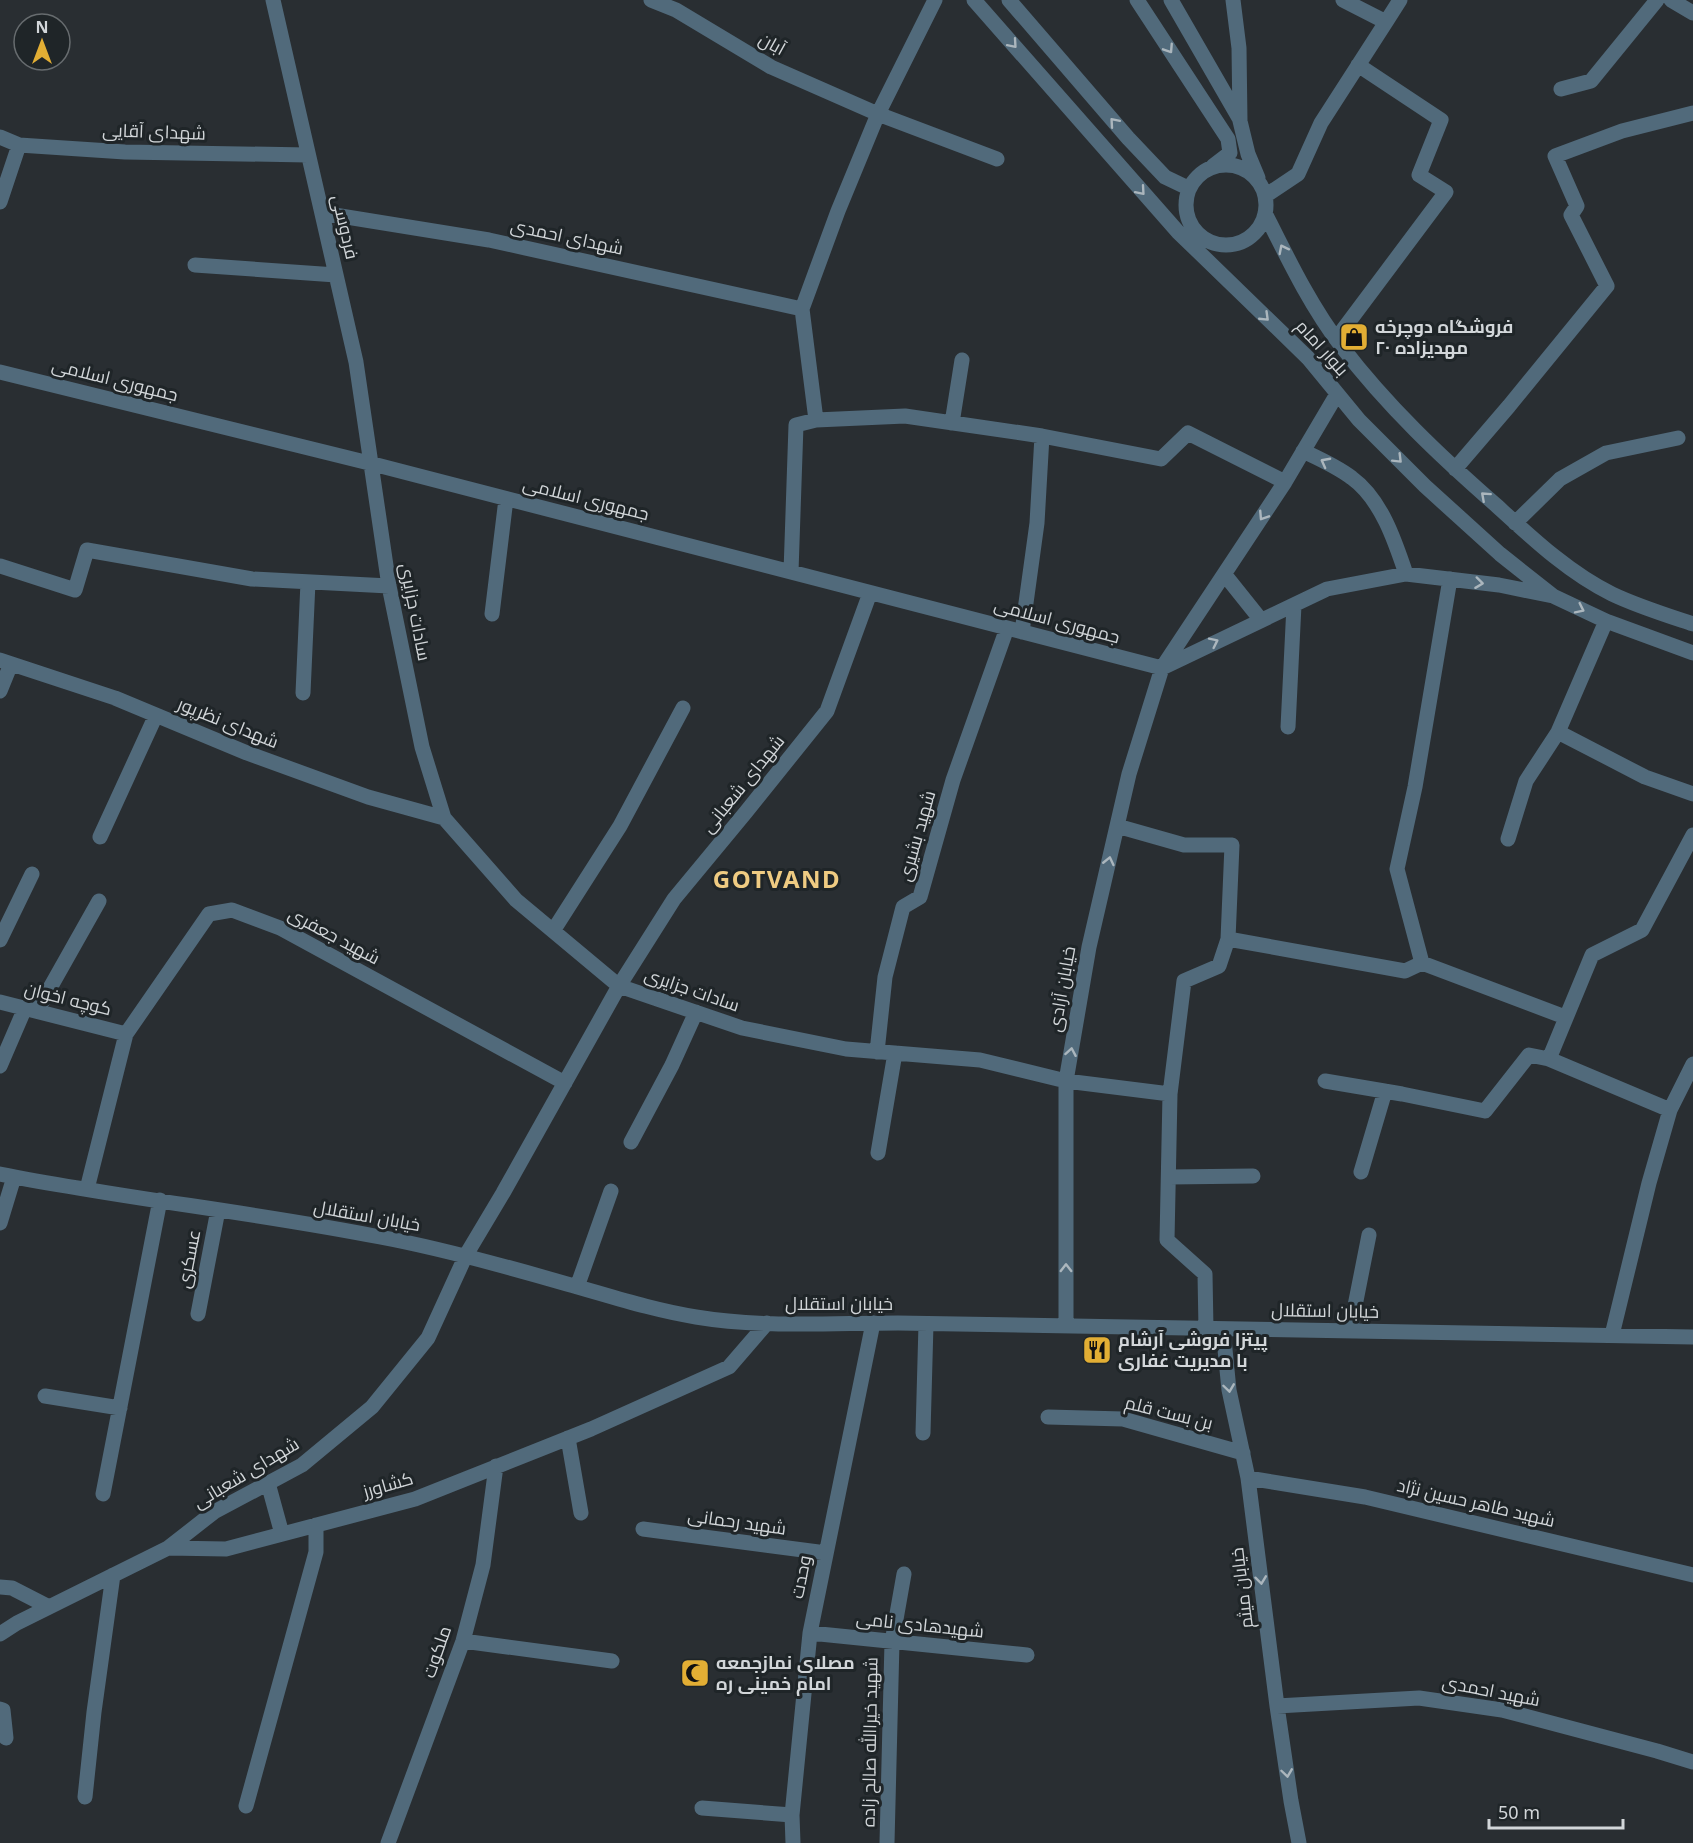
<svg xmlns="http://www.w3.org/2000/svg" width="1693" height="1843" font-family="'Noto Sans',Cairo,sans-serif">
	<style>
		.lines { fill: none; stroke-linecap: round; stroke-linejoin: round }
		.minor { stroke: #516a7b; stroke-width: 15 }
		.oneway { stroke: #abb6bd }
		.labels { text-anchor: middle; stroke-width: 6; stroke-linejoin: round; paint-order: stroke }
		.street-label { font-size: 18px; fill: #d2d6d9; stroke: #1f2528 }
		.poi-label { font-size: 18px; font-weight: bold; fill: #d2d6d9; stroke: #1f2528; text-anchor: start }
		.district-label { font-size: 24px; font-weight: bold; letter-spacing: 1.5px; fill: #efcb82; stroke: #1f2528 }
	</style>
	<rect width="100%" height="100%" fill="#292e32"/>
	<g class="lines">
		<!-- minor -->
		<path class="minor" d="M273 0 356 362 389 586 422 747 444 818 516 900 619 986 742 1028 846 1049 980 1060 1066 1081 1170 1094 1184 981 1219 966 1228 939 1232 845H1184L1117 826
			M651 0 676 10 771 67 878 114 997 159
			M974 0 1178 232 1308 358 1359 420 1425 486 1500 554 1553 596 1606 621 1693 653
			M1009 0 1128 138 1165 177 1188 188
			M1137 0 1228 139 1230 153 1213 166
			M1171 0 1239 118
			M1233 0 1239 48 1240 121 1248 154 1258 178
			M1343 0 1386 22 1400 0
			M1671 0 1693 13
			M1561 89 1591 81 1657 0
			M0 137 19 145 125 152 308 155
			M1186 205a40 40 0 1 1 80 0a40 40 0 1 1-80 0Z
			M1265 196 1298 174 1321 123 1386 22
			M0 202 19 145
			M322 213 489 240 802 309
			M1265 213C1288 259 1311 307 1342 347 1387 406 1441 457 1497 506 1532 538 1569 573 1612 594 1637 606 1666 615 1693 624
			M195 265 336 275
			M1336 339 1446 192 1419 175 1441 120 1358 65
			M0 372 373 464 1162 668 1327 589 1406 574 1499 585 1553 596
			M816 420 905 416 1042 436 1161 459 1188 433 1285 482
			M952 423 962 360
			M1303 451C1320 459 1338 467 1352 478 1381 499 1395 541 1406 574
			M1455 469 1509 406 1607 286 1571 215 1577 206 1555 156 1622 131 1693 113
			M1515 523 1560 479 1606 453 1678 438
			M0 566 75 590 87 550 252 579 389 586
			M791 572 796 425 816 420 802 309 838 211 878 114 935 0
			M1225 575 1261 620
			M492 614 506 499
			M1606 621 1558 732 1645 777 1693 794
			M1022 632 1037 523 1042 436
			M0 660 115 698 247 753 368 797 444 818
			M0 691 11 664
			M303 693 308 582
			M1288 727 1294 605
			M100 837 156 715
			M1508 839 1526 781 1558 732
			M553 931 620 826 683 708
			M1228 939 1405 971 1422 963 1565 1017
			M0 940 32 874
			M1422 963 1397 869 1415 787 1450 579
			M0 1002 126 1034
			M37 1011 99 901
			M877 1052 885 977 903 907 920 897 953 780 1007 628
			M0 1066 25 1008
			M1325 1081 1402 1094 1485 1111 1529 1055 1549 1059
			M1170 1094 1167 1240 1205 1274 1206 1329
			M1670 1110 1693 1064
			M631 1142 672 1065 696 1012
			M878 1153 895 1053
			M1361 1172 1385 1091
			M0 1174C126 1199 254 1212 380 1237 444 1249 505 1266 567 1284 610 1296 652 1310 696 1317 762 1328 831 1323 898 1323L1693 1337
			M1169 1177 1253 1176
			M87 1189 126 1034 209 914 232 910 280 928 565 1083
			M0 1223 14 1177
			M577 1287 611 1191
			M198 1314 218 1210
			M1066 1326V1081L1089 947 1129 774 1162 668 1285 482 1337 394
			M1223 1329 1229 1390 1248 1478 1277 1706 1291 1801 1299 1843
			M1350 1331 1369 1235
			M1612 1335 1649 1183 1670 1110 1549 1059 1592 955 1642 930 1693 835
			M45 1396 120 1408
			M1048 1417 1123 1419 1243 1453
			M923 1433 926 1324
			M568 1438 581 1513
			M1248 1478 1365 1497 1693 1575
			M268 1483 282 1534
			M103 1494 160 1200
			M643 1529 826 1553
			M168 1548 214 1512 302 1465 372 1407 428 1338 466 1255 503 1193 619 986 674 899 746 812 827 711 870 593
			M0 1587 12 1588 49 1607
			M810 1633 1027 1655
			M0 1634 17 1623 168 1548 226 1549 415 1499 591 1429 729 1367 767 1323
			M463 1641 612 1661
			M1277 1706 1419 1698 1502 1710 1657 1751 1693 1762
			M0 1709 3 1710 6 1738
			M85 1797 94 1712 113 1575
			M246 1806 316 1552V1525
			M702 1808 792 1815
			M388 1843 463 1641 483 1565 496 1466
			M793 1843 792 1815 810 1633 873 1323
			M887 1843 892 1642 904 1574"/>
	</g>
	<!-- one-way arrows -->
	<defs><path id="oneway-chevron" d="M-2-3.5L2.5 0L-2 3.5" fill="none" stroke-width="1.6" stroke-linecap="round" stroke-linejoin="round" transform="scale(1.5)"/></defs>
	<g class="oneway">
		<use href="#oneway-chevron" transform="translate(1013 44) rotate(49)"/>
		<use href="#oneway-chevron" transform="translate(1169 49) rotate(57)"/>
		<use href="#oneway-chevron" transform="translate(1114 122) rotate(-131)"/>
		<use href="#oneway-chevron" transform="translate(1141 191) rotate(49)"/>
		<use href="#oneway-chevron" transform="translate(1283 249) rotate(-117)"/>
		<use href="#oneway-chevron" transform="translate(1265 317) rotate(44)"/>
		<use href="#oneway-chevron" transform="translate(1398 459) rotate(45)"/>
		<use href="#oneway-chevron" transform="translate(1325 462) rotate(-152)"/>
		<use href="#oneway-chevron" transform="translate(1485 496) rotate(-138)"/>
		<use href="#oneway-chevron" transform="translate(1263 516) rotate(123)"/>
		<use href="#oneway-chevron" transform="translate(1479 583) rotate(7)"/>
		<use href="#oneway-chevron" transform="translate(1580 609) rotate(26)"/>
		<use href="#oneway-chevron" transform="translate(1214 642) rotate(-26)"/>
		<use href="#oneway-chevron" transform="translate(1109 861) rotate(-77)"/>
		<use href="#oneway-chevron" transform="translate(1071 1052) rotate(-80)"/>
		<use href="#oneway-chevron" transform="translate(1066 1268) rotate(-90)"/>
		<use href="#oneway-chevron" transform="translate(1229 1388) rotate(82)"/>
		<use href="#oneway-chevron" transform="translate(1261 1580) rotate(83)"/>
		<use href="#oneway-chevron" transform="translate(1287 1773) rotate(82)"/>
	</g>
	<!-- icons -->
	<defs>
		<g id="shop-square" transform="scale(1.5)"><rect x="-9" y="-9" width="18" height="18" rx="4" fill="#e2ae34" stroke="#1f2528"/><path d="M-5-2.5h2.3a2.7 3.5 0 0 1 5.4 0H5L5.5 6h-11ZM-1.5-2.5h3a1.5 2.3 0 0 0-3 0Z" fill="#111"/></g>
		<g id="restaurant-square" transform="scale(1.5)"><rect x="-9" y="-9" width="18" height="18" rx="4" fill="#e2ae34" stroke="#1f2528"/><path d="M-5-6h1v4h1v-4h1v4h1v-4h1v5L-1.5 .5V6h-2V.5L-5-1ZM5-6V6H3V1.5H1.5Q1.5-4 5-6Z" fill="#111"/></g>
		<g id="mosque-square" transform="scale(1.5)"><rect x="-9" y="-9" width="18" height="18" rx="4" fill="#e2ae34" stroke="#1f2528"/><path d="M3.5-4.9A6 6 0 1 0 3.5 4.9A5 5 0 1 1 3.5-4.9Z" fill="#111"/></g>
	</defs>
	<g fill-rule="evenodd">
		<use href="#shop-square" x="1354" y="337"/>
		<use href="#restaurant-square" x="1097" y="1350"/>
		<use href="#mosque-square" x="695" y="1673"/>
	</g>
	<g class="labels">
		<!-- street labels -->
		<g class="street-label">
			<text transform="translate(772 44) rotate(29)" y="6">آبان</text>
			<text transform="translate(154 132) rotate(2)" y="6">شهدای آقایی</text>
			<text transform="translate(345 227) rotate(77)" y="6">فردوسی</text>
			<text transform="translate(567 237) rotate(12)" y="6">شهدای احمدی</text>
			<text transform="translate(1322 348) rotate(48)" y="6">بلوار امام</text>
			<text transform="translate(115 380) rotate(14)" y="6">جمهوری اسلامی</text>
			<text transform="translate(586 499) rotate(14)" y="6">جمهوری اسلامی</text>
			<text transform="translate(415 612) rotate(79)" y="6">سادات جزایری</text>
			<text transform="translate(1057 621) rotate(15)" y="6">جمهوری اسلامی</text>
			<text transform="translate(228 723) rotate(22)" y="6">شهدای نظرپور</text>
			<text transform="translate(743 784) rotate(-51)" y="6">شهدای شعبانی</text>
			<text transform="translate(917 836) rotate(-74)" y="6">شهید بشیری</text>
			<text transform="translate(334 936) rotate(28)" y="6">شهید جعفری</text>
			<text transform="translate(1062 989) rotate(-80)" y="6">خیابان آزادی</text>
			<text transform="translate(692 990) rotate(19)" y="6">سادات جزایری</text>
			<text transform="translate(68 999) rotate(14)" y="6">کوچه اخوان</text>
			<text transform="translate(367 1216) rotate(10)" y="6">خیابان استقلال</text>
			<text transform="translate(189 1259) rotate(-79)" y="6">عسکری</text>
			<text x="839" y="1310">خیابان استقلال</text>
			<text transform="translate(1325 1311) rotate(1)" y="6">خیابان استقلال</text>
			<text transform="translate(1169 1413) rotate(14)" y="6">بن بست قلم</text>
			<text transform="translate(246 1473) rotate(-31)" y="6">شهدای شعبانی</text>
			<text transform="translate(388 1485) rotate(-16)" y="6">کشاورز</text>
			<text transform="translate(1476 1503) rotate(13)" y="6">شهید طاهر حسین نژاد</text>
			<text transform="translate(737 1522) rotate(8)" y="6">شهید رحمانی</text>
			<text transform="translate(801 1577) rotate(-79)" y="6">وحدت</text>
			<text transform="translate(1242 1588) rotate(-97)" y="6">خیابان میثم</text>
			<text transform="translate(920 1625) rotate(6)" y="6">شهیدهادی نامی</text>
			<text transform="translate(437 1652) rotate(-71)" y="6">ملکوت</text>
			<text transform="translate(1491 1691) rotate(11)" y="6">شهید احمدی</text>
			<text transform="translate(870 1742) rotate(-89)" y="6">شهید خیراالله صالح زاده</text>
		</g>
		<!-- poi labels -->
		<g class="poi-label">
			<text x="1375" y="333">فروشگاه دوچرخه<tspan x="1375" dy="21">۲۰ مهدیزاده</tspan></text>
			<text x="1118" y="1346">پیتزا فروشی آرشام<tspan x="1118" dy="21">با مدیریت غفاری</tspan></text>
			<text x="716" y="1669">مصلای نمازجمعه<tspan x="716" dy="21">امام خمینی ره</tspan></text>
		</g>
		<!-- district labels -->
		<g class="district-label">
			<text x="777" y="888">GOTVAND</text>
		</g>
	</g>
	<!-- north arrow -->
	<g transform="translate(42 42)"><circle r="28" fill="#1f2528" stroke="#676c6f" stroke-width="1.5"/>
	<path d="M0-4.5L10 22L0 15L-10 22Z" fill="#e2ae34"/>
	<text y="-9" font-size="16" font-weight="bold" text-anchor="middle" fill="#d2d6d9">N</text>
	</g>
	<!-- scale -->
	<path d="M1489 1819v9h134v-9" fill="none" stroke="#d2d6d9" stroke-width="3"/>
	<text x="1498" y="1819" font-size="18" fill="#d2d6d9" stroke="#1f2528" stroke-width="4.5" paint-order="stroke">50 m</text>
</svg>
